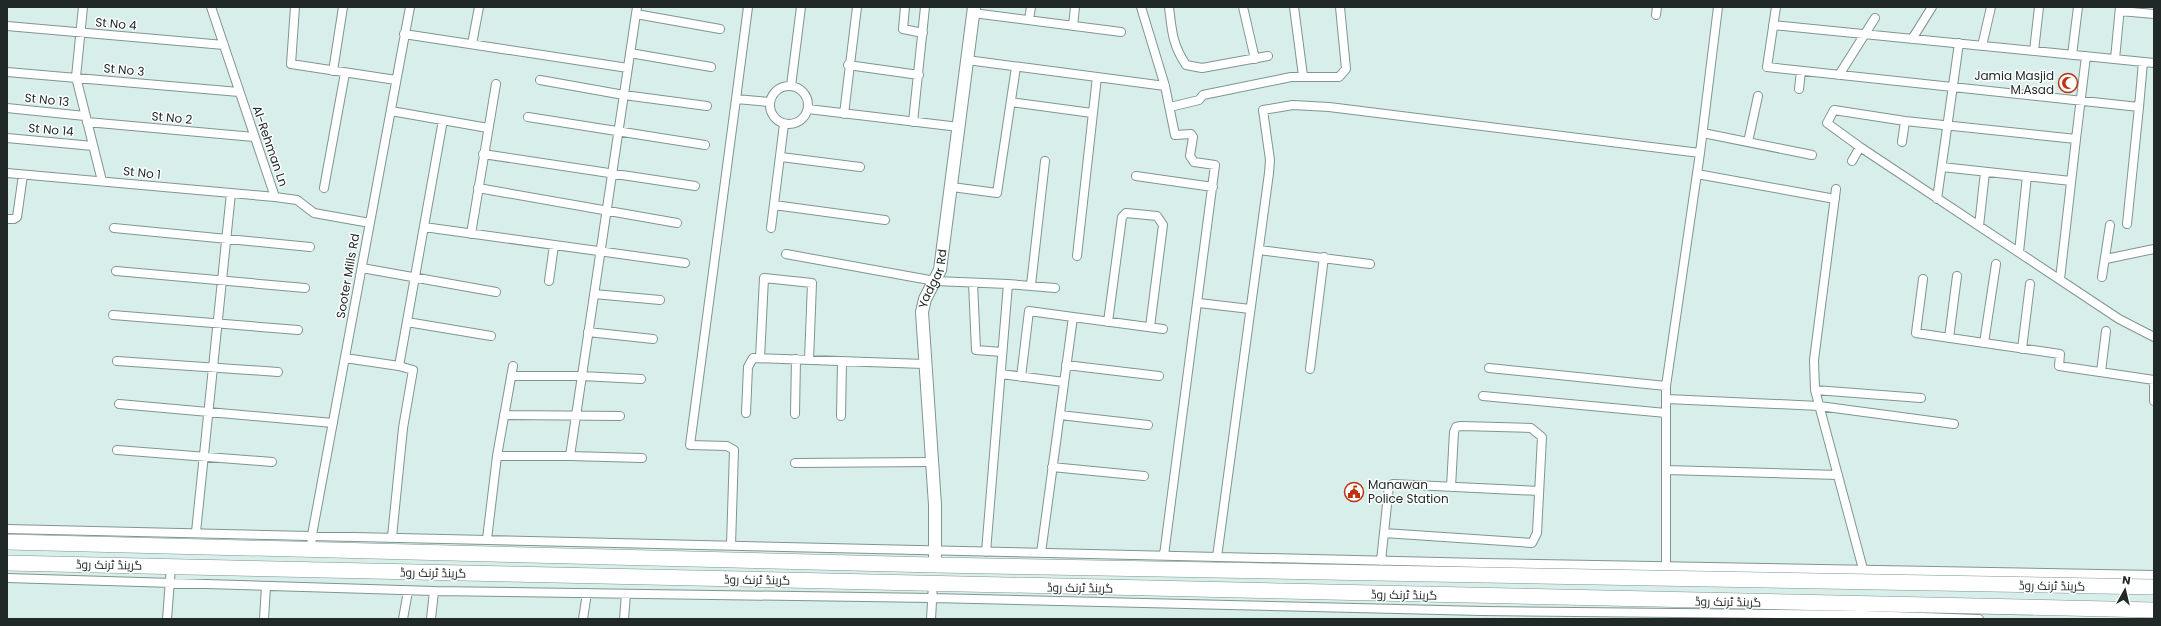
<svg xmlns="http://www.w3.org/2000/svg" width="2161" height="626" font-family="Poppins,Cairo,sans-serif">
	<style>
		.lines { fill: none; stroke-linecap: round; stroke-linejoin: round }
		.street-casing { stroke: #809591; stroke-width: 10 }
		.secondary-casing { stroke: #809591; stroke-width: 14 }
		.highway-casing { stroke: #809591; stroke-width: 16 }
		.street { stroke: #fff; stroke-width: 8 }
		.secondary { stroke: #fff; stroke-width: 12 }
		.highway { stroke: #fff; stroke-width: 15 }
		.labels { text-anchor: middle; stroke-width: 3; stroke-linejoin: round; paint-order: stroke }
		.street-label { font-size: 12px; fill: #212928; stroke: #fff }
		.poi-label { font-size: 12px; fill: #212928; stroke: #fff; text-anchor: end }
	</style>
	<rect width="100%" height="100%" fill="#d7eeea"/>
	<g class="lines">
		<!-- street casing -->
		<g class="street-casing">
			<path id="street" d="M83 7 76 77 102 181
				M211 7 275 197 297 200 314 213 370 223
				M295 7 291 64 396 80
				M905 7 903 29 923 33
				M1141 7 1165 86 1175 135 1191 134 1193 137 1190 156 1194 162 1215 165 1164 555
				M1169 7C1172 31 1172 44 1186 65L1202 68 1268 56
				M1243 7 1255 59
				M1294 7 1303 76
				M1776 7 1767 67 2139 107 2143 62
				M2120 11 2154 14
				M973 13 1121 32
				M636 14 720 29
				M1656 15 1657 7
				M1029 20 1031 7
				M1773 25 2154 63
				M7 26 224 45
				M1073 26 1075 7
				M404 34 628 68
				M1912 39 1932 7
				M472 44 479 7
				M1982 46 1991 7
				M2034 51 2039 7
				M630 53 711 67
				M2072 55 2078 7
				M2115 59 2120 7
				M967 60 1097 77 1077 256
				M848 65 919 75
				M333 71 343 7
				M7 72 239 92
				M1839 75 1875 18
				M1097 77 1165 86
				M540 80 624 95 707 106
				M770 105a19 19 0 1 1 38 0a19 19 0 1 1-38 0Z
				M791 86 801 7
				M1799 89 1801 71
				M736 99 748 7
				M1011 102 1092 113
				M1170 107 1199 100 1203 95 1291 77H1339L1346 69 1340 7
				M7 108 85 116
				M808 109 959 127
				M391 111 488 128
				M844 114 857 7
				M528 117 705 145
				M87 122 254 137
				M913 122 925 7
				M1703 133 1812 155
				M7 138 93 146
				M2076 139 2086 56
				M1748 142 1758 96
				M1902 142 1905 121
				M483 154 695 186
				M781 157 860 167
				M1852 161 1860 147
				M1942 167 2071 181
				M7 173 275 197
				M1697 174 1835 199
				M1136 176 1213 187
				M952 187 997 193 1016 67
				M324 188 345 73
				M478 188 677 223
				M1937 199 1959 43
				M774 205 885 220
				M7 219H14L17 217 23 175
				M2127 224 2139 107
				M1979 226 1985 172
				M424 227 685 263
				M114 228 310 247
				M771 228 784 124
				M471 234 496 84
				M1259 250 1370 264
				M2019 252 2027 176
				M786 254 935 281 1008 284 986 552
				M2106 259 2154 249
				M362 268 496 292
				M116 271 305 288
				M2102 277 2110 225
				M1923 279 1916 333 2060 354 2059 366 2154 380V401
				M2060 279 2076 139 1905 121 1834 110 1827 123 1860 147 2119 319 2154 337
				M549 281 554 245
				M973 283 976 350 1002 352
				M1008 284 1055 288
				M1031 285 1045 161
				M594 294 660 300
				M1199 303 1250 309
				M113 315 298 330
				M407 322 491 336
				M1108 322 1122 217 1126 213 1157 216 1163 225 1150 327
				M588 332 653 339
				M1949 338 1957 276
				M1984 343 1996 264
				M2022 349 2030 284
				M345 358 399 366
				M760 358 764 278 812 283 809 360
				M117 361 278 372
				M1066 365 1159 376
				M1489 368 1666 386
				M1310 369 1324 257
				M2101 372 2106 331
				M1001 374 1064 382
				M511 376H581L641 379
				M1021 377 1029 311 1073 317
				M1815 390 1814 360 1836 189
				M1483 396 1666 413
				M1667 399 1819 406 1954 424
				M119 404 333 423
				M746 413 748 367 753 358 924 364
				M795 414 796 359
				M504 415 620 416
				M1060 415 1148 425
				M841 416 842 361
				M117 450 272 462
				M497 456 513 366
				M570 456 642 458
				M795 463 931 462
				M1052 467 1144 476
				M1666 470 1838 475
				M7 529 1482 563 2154 575
				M196 532 231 193
				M1384 533 1532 543 1537 533 1542 437 1531 428 1461 426 1456 427 1454 432 1451 487
				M392 537 403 428 413 370 399 366 443 120
				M487 539 497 456H570L637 7
				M731 545 734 450 727 446 690 445 736 99 769 102
				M311 550 312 535 410 7
				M1041 553 1073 317 1163 329
				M1217 557 1269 173 1270 160 1263 110 1293 105 1329 107 1700 153
				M1381 561 1389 486 1393 484 1539 491
				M1666 566V386L1700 153 1718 7
				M1863 569 1815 390 1921 398
				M7 578 434 591 932 598 1482 611 1864 615 1979 619
				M167 619 171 567
				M264 619 266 586
				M403 619 408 591
				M431 619 434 591
				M583 619 587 593
				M624 619 626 594
				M931 619 933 584"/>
		</g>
		<!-- secondary casing -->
		<g class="secondary-casing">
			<g id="secondary">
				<path id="s1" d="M935 565V505L922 312 925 299 940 270 974 7"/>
			</g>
		</g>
		<!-- highway casing -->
		<g class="highway-casing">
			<path id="highway" d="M7 542 935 565 2154 587
				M7 563 2154 610"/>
		</g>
		<!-- street -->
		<use href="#street" class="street"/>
		<!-- secondary -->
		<use href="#secondary" class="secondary"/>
		<!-- highway -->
		<use href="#highway" class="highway"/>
	</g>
	<!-- icons -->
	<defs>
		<g id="mosque-ring" transform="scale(1)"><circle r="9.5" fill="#fff" stroke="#bc320e" stroke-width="1.5"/><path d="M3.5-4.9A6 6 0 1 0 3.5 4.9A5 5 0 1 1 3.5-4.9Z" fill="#bc320e"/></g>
		<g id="civic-ring" transform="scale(1)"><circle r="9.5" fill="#fff" stroke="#bc320e" stroke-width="1.5"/><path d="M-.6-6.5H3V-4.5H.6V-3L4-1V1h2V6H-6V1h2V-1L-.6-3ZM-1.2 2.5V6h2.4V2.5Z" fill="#bc320e"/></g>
	</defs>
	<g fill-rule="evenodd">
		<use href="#mosque-ring" x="2068" y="83"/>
		<use href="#civic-ring" x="1354" y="492"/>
	</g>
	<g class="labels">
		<!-- street labels -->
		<g class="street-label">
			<text transform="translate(116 24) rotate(5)" y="4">St No 4</text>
			<text transform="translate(124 70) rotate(5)" y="4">St No 3</text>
			<text transform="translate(47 100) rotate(6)" y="4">St No 13</text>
			<text transform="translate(172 118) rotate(5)" y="4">St No 2</text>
			<text transform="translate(51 130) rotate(5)" y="4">St No 14</text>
			<text transform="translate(270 146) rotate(71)" y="4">Al-Rehman Ln</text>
			<text transform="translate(142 173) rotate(6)" y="4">St No 1</text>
			<text transform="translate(348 276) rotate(-80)" y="4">Sooter Mills Rd</text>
			<text dy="4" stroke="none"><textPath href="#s1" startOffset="289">Yadgar Rd</textPath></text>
			<text transform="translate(109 565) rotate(1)" y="4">گرینڈ ٹرنک روڈ</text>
			<text transform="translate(433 573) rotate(1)" y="4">گرینڈ ٹرنک روڈ</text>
			<text transform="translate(757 580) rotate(1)" y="4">گرینڈ ٹرنک روڈ</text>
			<text transform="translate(2052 586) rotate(1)" y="4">گرینڈ ٹرنک روڈ</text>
			<text transform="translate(1080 588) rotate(1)" y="4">گرینڈ ٹرنک روڈ</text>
			<text transform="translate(1404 595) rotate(1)" y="4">گرینڈ ٹرنک روڈ</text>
			<text transform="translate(1728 602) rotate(1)" y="4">گرینڈ ٹرنک روڈ</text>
		</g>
		<!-- poi labels -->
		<g class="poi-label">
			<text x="2054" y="80">Jamia Masjid<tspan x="2054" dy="14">M.Asad</tspan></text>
			<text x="1368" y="489" text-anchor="start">Manawan<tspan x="1368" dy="14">Police Station</tspan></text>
		</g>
	</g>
	<!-- border -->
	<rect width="2161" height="626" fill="none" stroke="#212928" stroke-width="16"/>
	<!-- north arrow -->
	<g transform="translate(2125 590) rotate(8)" stroke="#ffffff" stroke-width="3" paint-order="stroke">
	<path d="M0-3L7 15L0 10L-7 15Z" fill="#212928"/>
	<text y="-6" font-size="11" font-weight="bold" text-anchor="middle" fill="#212928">N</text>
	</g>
</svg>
